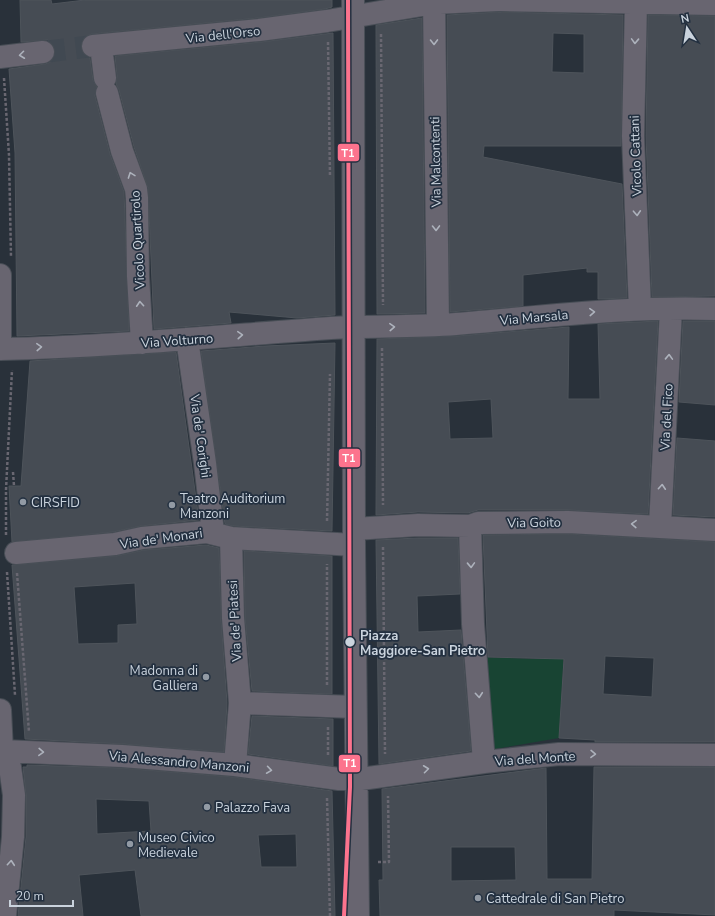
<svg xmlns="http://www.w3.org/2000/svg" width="715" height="916" font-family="'Nunito Sans',sans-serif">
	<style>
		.green { fill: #184433 }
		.building { fill: #464c54; stroke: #4e545b; fill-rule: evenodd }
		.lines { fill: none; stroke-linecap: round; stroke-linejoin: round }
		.minor-tunnel { stroke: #414952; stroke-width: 22; stroke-dasharray: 22 11; stroke-linecap: butt }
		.minor-casing { stroke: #484e56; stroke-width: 24 }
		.path { stroke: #696771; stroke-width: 2.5; stroke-dasharray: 3 2; stroke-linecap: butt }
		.minor { stroke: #686570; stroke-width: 22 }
		.tram-1-casing { stroke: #233040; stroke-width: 7 }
		.tram-1 { stroke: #fc738d; stroke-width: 4 }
		.oneway { stroke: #adb2bc }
		.poi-dot { fill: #929aa4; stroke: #233040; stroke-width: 1.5 }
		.stop-dot { fill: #cad3dd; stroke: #233040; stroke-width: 1.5 }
		.labels { text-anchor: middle; stroke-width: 3.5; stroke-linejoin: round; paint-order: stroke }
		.street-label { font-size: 13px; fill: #cad3dd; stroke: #233040 }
		.poi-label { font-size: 13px; fill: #cad3dd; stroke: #233040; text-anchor: start }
		.stop-label { font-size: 13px; font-weight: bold; fill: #cad3dd; stroke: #233040; text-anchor: start }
		.line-badge { stroke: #233040; stroke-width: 1.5 }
		.badge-label { font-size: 11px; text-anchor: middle; font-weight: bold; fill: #fff }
	</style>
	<rect width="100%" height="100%" fill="#29313a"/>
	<!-- green -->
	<path class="green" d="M565 632 559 738 489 750 482 657 541 659Z"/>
	<!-- building -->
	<path class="building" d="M20 0H51L52 4 85 0H332V7L325 9 258 18 92 34 86 36 82 40 81 47 83 53 90 58 93 80 97 87 95 96 110 154 124 192 129 331 17 336 15 153 9 69 45 64 51 62 55 57V51L53 44 48 40 21 42Z
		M499 12 623 15 621 146H484L483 157 622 184 627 298 598 299V272H587V268L523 275V306L450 312 447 15ZM553 33 584 34V73L552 72Z
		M648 15 715 16V296L652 297 646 136Z
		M422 18 425 313 377 314 376 25Z
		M333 33 335 315 297 318 229 312 231 323 154 329 148 188 134 147 119 90 116 84 117 76 115 56 261 42Z
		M658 321 648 514 568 510H478L468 513 418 512 376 515 377 339 457 336 569 327 568 399H600L598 324ZM491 399 493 438 450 439 448 402Z
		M683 321H715V405L679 402Z
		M335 343 332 531 233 526 225 524 201 351 265 346Z
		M176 352 199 520 141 526 113 532 12 542 9 486H21L30 361Z
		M677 438 715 441V517L673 515Z
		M568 534 715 542V742H595V740L559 738 564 659 488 657 483 535ZM605 656 654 658 652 697 603 694Z
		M418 538H458L460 594 417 596 418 632 461 630 471 751 379 764 376 540Z
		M206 545 219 548 221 619 227 703 224 752 123 744 25 739 12 565 116 556 144 550ZM135 583 137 624 118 625V643L78 644 74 587Z
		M244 551 332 556V694L252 691 245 617Z
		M252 716 333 719V766L248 754Z
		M27 765 121 768 234 777 332 791 335 916H141L135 870 79 875 83 916H18L26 837V795L23 767H27ZM96 799 149 801 151 831 97 834ZM296 834 297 867H261L258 835Z
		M594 767H715V915L614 910V916H380L379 880H383L382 789 546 768 547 879H592ZM451 847H515L516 880 451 881Z"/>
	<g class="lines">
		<!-- minor-tunnel -->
		<path class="minor-tunnel" d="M43 52 93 46"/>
		<!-- minor casing -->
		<g class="minor-casing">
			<path id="minor" d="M353 0 354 545 358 916
				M434 0 438 325
				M500 0 715 4
				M636 2 633 136 640 309
				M93 46 259 30 327 21 434 3 498 0
				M101 46 105 78
				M0 57 43 52
				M107 93 122 151 136 189 137 198 138 276 142 343
				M0 275V341
				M187 339 205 463 213 532
				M0 349C110 347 220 336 331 328 372 326 414 327 456 324 543 317 628 306 715 309
				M470 526 473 624 484 762
				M660 526 671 309
				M354 529 418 525 470 526 478 523 568 522 715 530
				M231 538 233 618 240 703 235 765
				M16 553 115 544 142 538 207 532 231 538 354 545
				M240 703 355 707
				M0 710 2 751 10 767 14 795 13 837 5 916
				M2 751 122 756 235 765 339 779H361L484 762 559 754 715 755"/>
		</g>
		<!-- path -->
		<path class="path" d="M381 34 383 305
			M328 42 330 177
			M4 78 9 155 11 257
			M382 348 383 505
			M13 472 14 486
			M327 521 330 374
			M6 535V490L12 370
			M383 547 385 754
			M7 572 15 695
			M17 573 29 732
			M327 685V564
			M328 755V726
			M327 798 330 916
			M378 862H389L388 796"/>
		<!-- minor -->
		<use href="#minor" class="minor"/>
		<!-- tram-1 casing -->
		<g class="tram-1-casing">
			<path id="tram-1" d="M344 916 350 787 348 0"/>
		</g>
		<!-- tram-1 -->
		<use href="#tram-1" class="tram-1"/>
	</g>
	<!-- one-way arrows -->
	<defs><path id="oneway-chevron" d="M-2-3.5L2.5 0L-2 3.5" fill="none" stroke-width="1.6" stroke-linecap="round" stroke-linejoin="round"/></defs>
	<g class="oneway">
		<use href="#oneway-chevron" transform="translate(635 41) rotate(92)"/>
		<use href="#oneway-chevron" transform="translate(434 42) rotate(89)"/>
		<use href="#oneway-chevron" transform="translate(22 55) rotate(173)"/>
		<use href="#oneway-chevron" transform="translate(131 175) rotate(-110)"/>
		<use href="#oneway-chevron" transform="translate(637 213) rotate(87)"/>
		<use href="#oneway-chevron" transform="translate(436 228) rotate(89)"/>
		<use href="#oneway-chevron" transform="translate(140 304) rotate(-94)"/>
		<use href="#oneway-chevron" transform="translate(592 312) rotate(-3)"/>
		<use href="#oneway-chevron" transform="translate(392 327) rotate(-3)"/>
		<use href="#oneway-chevron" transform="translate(240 335) rotate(-4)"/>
		<use href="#oneway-chevron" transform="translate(39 347) rotate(-3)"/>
		<use href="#oneway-chevron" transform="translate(669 357) rotate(-88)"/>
		<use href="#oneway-chevron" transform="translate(662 487) rotate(-86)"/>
		<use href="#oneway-chevron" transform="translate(634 524) rotate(-178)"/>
		<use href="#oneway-chevron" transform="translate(471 565) rotate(88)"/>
		<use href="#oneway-chevron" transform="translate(479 695) rotate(85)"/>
		<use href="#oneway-chevron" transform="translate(41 752) rotate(2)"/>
		<use href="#oneway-chevron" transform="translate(593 754) rotate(1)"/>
		<use href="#oneway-chevron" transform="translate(426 769) rotate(-7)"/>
		<use href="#oneway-chevron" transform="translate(269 770) rotate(8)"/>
		<use href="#oneway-chevron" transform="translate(11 863) rotate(-85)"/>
	</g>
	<!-- markers -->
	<g class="poi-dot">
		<circle cx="23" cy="502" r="4"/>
		<circle cx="172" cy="505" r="4"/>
		<circle cx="206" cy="677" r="4"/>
		<circle cx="207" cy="807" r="4"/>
		<circle cx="130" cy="844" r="4"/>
		<circle cx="478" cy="898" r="4"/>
	</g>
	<circle class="stop-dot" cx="350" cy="642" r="5.5"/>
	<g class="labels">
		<!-- street labels -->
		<g class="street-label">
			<text transform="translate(223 34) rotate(-6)" y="5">Via dell'Orso</text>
			<text transform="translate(635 156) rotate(-92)" y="5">Vicolo Cattani</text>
			<text transform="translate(435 162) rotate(-91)" y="5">Via Malcontenti</text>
			<text transform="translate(137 240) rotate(-93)" y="5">Vicolo Quartirolo</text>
			<text transform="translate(534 317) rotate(-5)" y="5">Via Marsala</text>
			<text transform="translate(177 340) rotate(-4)" y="5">Via Volturno</text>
			<text transform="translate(666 417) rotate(-87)" y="5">Via del Fico</text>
			<text transform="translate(201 436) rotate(82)" y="5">Via de' Corighi</text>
			<text transform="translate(534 522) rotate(-1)" y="5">Via Goito</text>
			<text transform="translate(161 538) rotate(-8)" y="5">Via de' Monari</text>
			<text transform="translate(234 621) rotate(-93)" y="5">Via de' Piatesi</text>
			<text transform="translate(535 758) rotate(-4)" y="5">Via del Monte</text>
			<text transform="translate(179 761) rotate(5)" y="5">Via Alessandro Manzoni</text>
		</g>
		<!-- poi labels -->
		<g class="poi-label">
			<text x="180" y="503">Teatro Auditorium<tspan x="180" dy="15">Manzoni</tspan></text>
			<text x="31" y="507">CIRSFID</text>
			<text x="198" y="675" text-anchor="end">Madonna di<tspan x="198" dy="15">Galliera</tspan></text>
			<text x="215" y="812">Palazzo Fava</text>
			<text x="138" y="842">Museo Civico<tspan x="138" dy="15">Medievale</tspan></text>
			<text x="486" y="903">Cattedrale di San Pietro</text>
		</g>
		<!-- stop labels -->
		<g class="stop-label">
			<text x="360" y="640">Piazza<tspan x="360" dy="15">Maggiore-San Pietro</tspan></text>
		</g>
	</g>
	<g class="line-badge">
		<rect x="337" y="143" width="23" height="19" rx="4" fill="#fc738d"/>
		<rect x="338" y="448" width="23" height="20" rx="4" fill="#fc738d"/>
		<rect x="338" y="754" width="23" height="19" rx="4" fill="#fc738d"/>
	</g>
	<g class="badge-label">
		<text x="348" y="157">T1</text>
		<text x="349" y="462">T1</text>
		<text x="350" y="767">T1</text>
	</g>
	<!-- north arrow -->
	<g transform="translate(687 28) rotate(348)" stroke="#233040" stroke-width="3" paint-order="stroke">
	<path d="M0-3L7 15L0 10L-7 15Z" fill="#cad3dd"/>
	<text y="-6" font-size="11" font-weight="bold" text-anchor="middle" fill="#cad3dd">N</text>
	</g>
	<!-- scale -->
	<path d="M10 900v6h63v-6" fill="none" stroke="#cad3dd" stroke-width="2"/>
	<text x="16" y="900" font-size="12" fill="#cad3dd" stroke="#233040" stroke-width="3" paint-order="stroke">20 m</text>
</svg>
